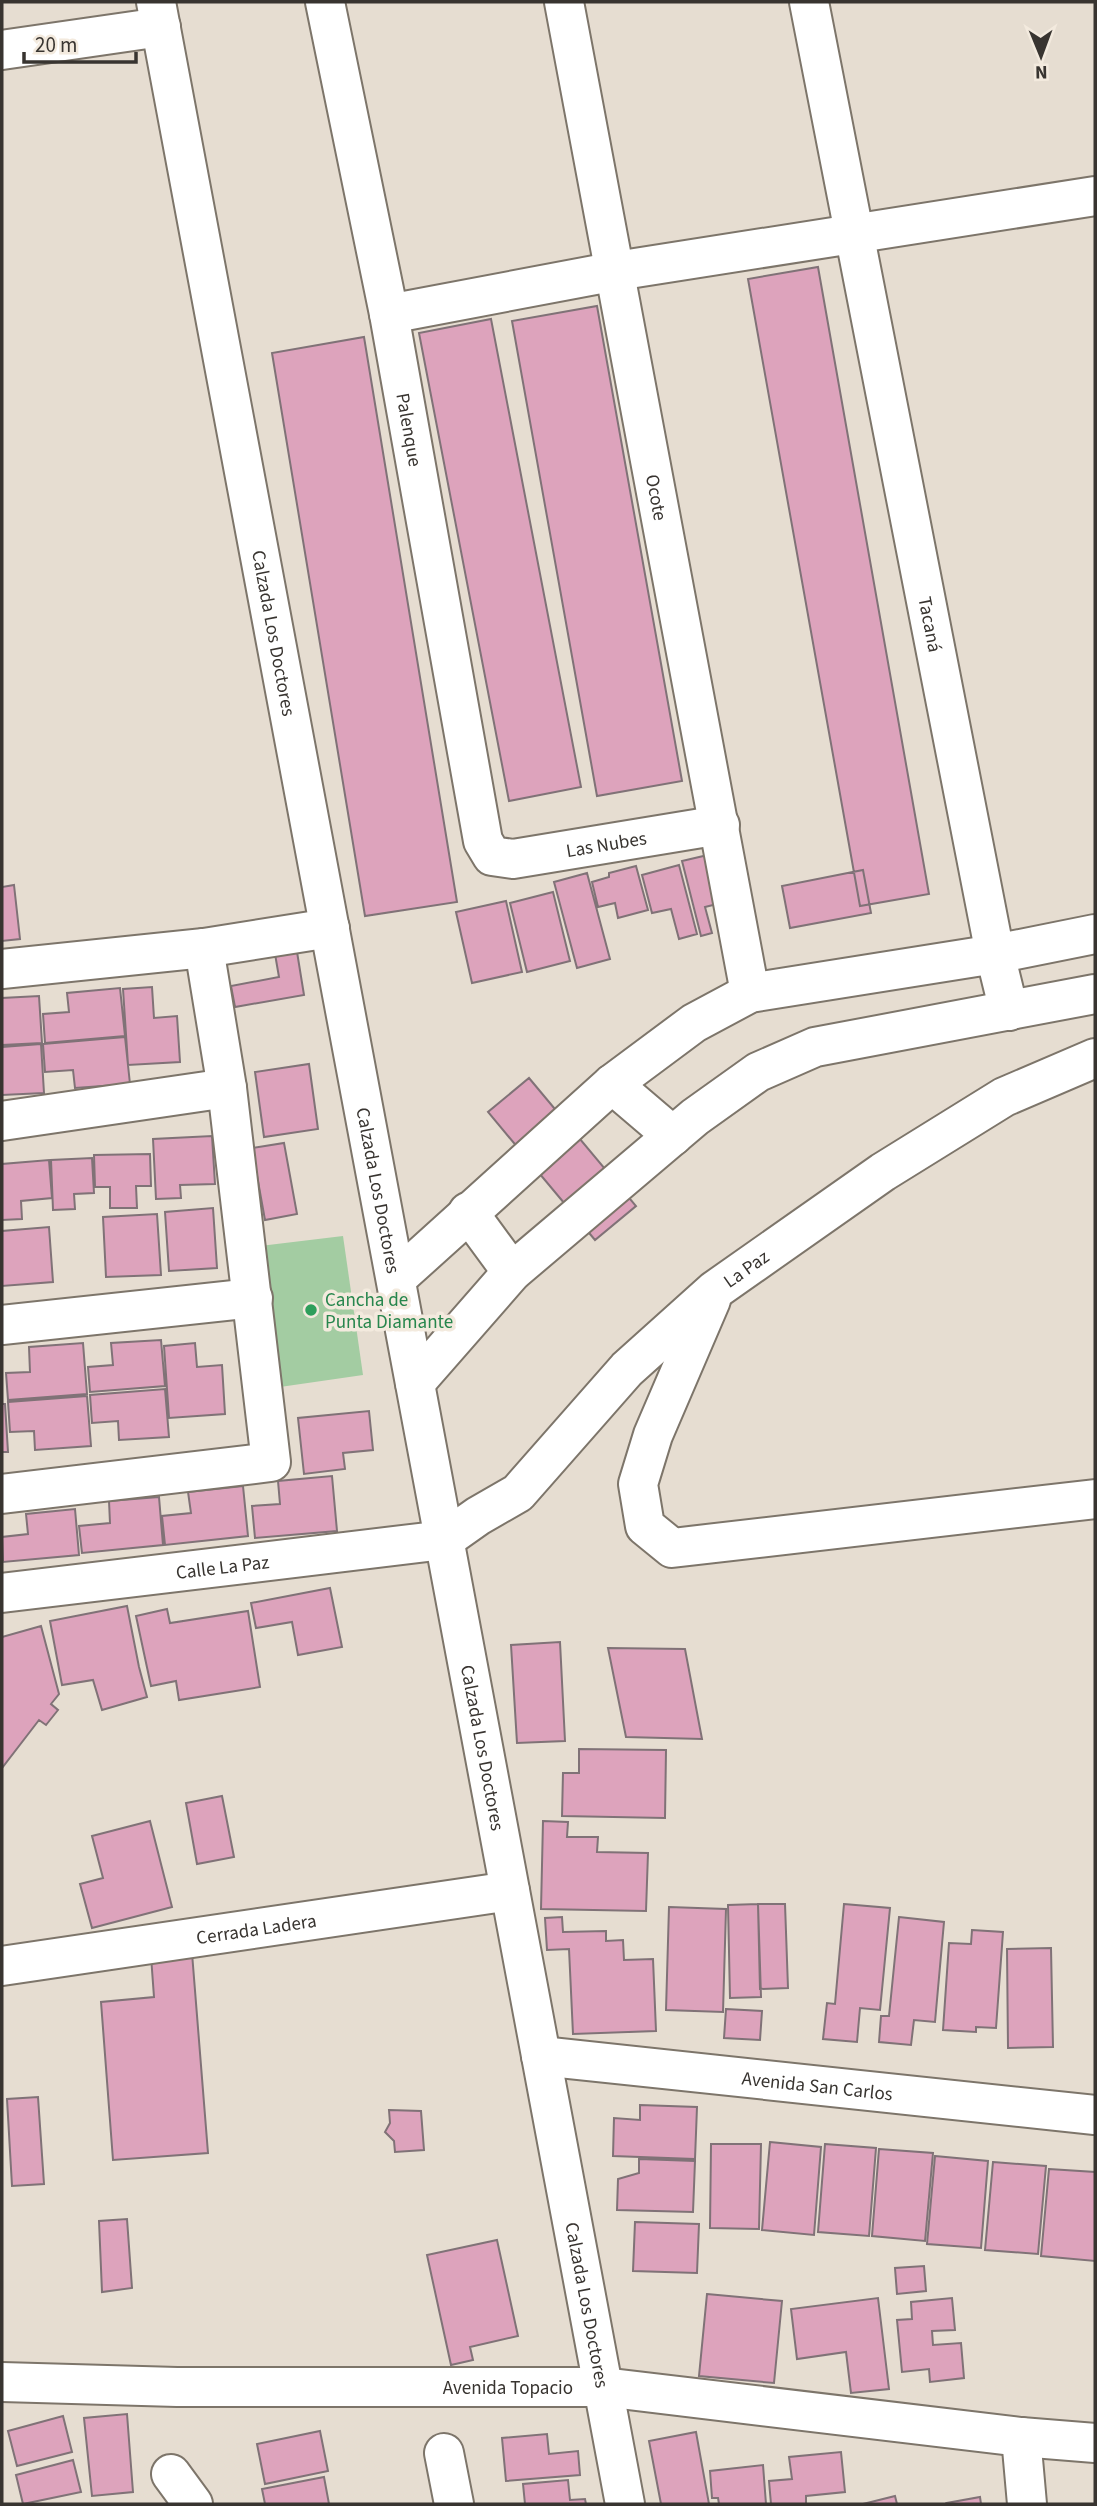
<svg xmlns="http://www.w3.org/2000/svg" width="1097" height="2506" font-family="'Source Sans 3',sans-serif">
	<style>
		.green { fill: #a3cca2 }
		.building { fill: #dda3bc; stroke: #807277; stroke-width: 2 }
		.lines { fill: none; stroke-linecap: round; stroke-linejoin: round }
		.minor-casing { stroke: #7d756a; stroke-width: 42 }
		.minor { stroke: #fff; stroke-width: 38 }
		.leisure-dot { fill: #2e9e5b; stroke: #f3eade; stroke-width: 2.5 }
		.labels { text-anchor: middle; stroke-width: 7; stroke-linejoin: round; paint-order: stroke }
		.street-label { font-size: 19px; fill: #383430; stroke: #f3eade }
		.leisure-label { font-size: 19px; fill: #27864d; stroke: #f3eade; text-anchor: start }
	</style>
	<rect width="100%" height="100%" fill="#e6ddd1"/>
	<!-- green -->
	<path class="green" d="M343 1236 363 1375 280 1387 260 1246Z"/>
	<!-- building -->
	<path class="building" d="M818 267 929 894 860 906 748 279Z
		M597 306 682 781 597 796 512 321Z
		M491 319 581 787 509 801 419 333Z
		M364 337 457 902 365 916 272 353Z
		M712 854 725 902 705 907 712 933 701 936 682 861Z
		M679 865 697 934 679 939 671 909 652 913 642 875Z
		M636 866 648 910 618 918 615 903 598 907 592 882 609 877V873Z
		M863 870 871 913 790 928 782 886Z
		M587 873 610 959 577 968 554 882Z
		M14 885 20 939 2 941V887Z
		M553 892 570 961 527 972 510 903Z
		M506 901 522 972 472 983 456 912Z
		M292 921 304 995 235 1007 231 986 279 977 270 925Z
		M152 987 154 1018 177 1016 180 1062 128 1065 123 989Z
		M120 988 125 1036 45 1043 43 1014 69 1012 67 993Z
		M39 996 42 1043 2 1045V998Z
		M125 1037 130 1084 75 1088 73 1070 45 1072 43 1044Z
		M41 1044 44 1093 2 1095V1047Z
		M309 1064 318 1129 264 1137 255 1072Z
		M529 1078 636 1206 595 1240 488 1112Z
		M212 1136 215 1184 180 1185 181 1198 156 1199 153 1139Z
		M284 1143 297 1214 265 1220 252 1148Z
		M150 1154 151 1186H136L137 1208H110V1187H95L94 1155Z
		M92 1158 94 1193 74 1194 75 1209 53 1210 51 1160Z
		M49 1160 52 1198 21 1201 22 1219 2 1220V1164Z
		M213 1208 217 1268 169 1271 165 1212Z
		M157 1214 161 1275 106 1277 103 1217Z
		M49 1227 53 1282 2 1286V1231Z
		M161 1340 165 1386 90 1392 88 1367 113 1365 111 1343Z
		M83 1343 87 1394 8 1400 6 1373 30 1372 29 1347Z
		M195 1343 197 1367 222 1365 225 1414 169 1418 164 1346Z
		M165 1389 169 1437 119 1440 118 1421 92 1423 90 1395Z
		M87 1396 91 1446 35 1450 34 1431 10 1432 8 1402Z
		M2 1404H5L8 1452H2Z
		M369 1411 373 1450 343 1453 345 1469 304 1474 298 1418Z
		M332 1476 337 1531 255 1538 252 1506 280 1504 278 1481Z
		M243 1486 248 1536 165 1545 162 1516 191 1513 188 1492Z
		M159 1497 163 1545 82 1553 79 1526 110 1523 109 1501Z
		M75 1509 79 1555 3 1562 2 1537 28 1534 26 1514Z
		M330 1588 342 1647 298 1655 292 1622 256 1628 251 1603Z
		M127 1606 139 1667 147 1697 102 1710 93 1680 62 1685 50 1621Z
		M167 1609 170 1623 248 1611 260 1687 179 1700 176 1681 151 1686 136 1616Z
		M41 1626 59 1694 51 1704 58 1710 46 1725 39 1720 2 1768V1637Z
		M560 1642 565 1741 517 1743 511 1645Z
		M608 1648 685 1649 702 1739 626 1737Z
		M579 1749 666 1750 665 1818 562 1816 563 1773H579Z
		M222 1796 234 1857 197 1864 186 1803Z
		M150 1821 172 1907 92 1928 80 1884 103 1878 92 1836Z
		M543 1821 568 1822 567 1837H598L597 1852 648 1853 646 1911 541 1909Z
		M758 1904H785L788 1988 760 1989Z
		M758 1904 761 1997 730 1998 728 1905Z
		M844 1904 890 1908 880 2010 860 2008 857 2042 823 2039 827 2003 835 2004Z
		M669 1907 726 1909 723 2012 666 2010Z
		M562 1917 563 1932 606 1931V1941L623 1940 624 1960 653 1959 656 2031 573 2034 569 1949 547 1950 545 1918Z
		M899 1917 944 1922 935 2022 914 2020 911 2045 879 2042 881 2016H889Z
		M972 1930 1003 1932 996 2028 976 2027V2032L943 2030 949 1943 971 1944Z
		M1051 1948 1053 2047 1008 2048 1007 1949Z
		M192 1953 208 2153 113 2160 101 2002 154 1997 151 1956Z
		M726 2009 762 2011 760 2040 724 2038Z
		M38 2097 44 2184 12 2186 7 2099Z
		M640 2105 697 2107 695 2159 613 2156 614 2118 640 2120Z
		M389 2110 421 2111 424 2150 395 2152 394 2141 385 2132 390 2123Z
		M770 2142 821 2147 814 2235 762 2230Z
		M711 2144H761L759 2229 710 2228Z
		M825 2144 876 2148 869 2236 818 2232Z
		M879 2149 933 2153 925 2241 872 2236Z
		M935 2156 988 2161 981 2248 927 2244Z
		M639 2159 695 2161 693 2212 617 2210 618 2179 639 2173Z
		M993 2162 1046 2166 1038 2254 985 2250Z
		M1049 2169 1095 2172V2261L1041 2256Z
		M127 2219 132 2288 102 2292 99 2221Z
		M635 2222 699 2224 697 2273 633 2271Z
		M497 2240 518 2336 470 2347 473 2360 451 2365 427 2255Z
		M924 2266 926 2291 897 2294 895 2268Z
		M707 2294 782 2301 774 2383 699 2376Z
		M878 2298 889 2389 851 2393 846 2352 797 2359 791 2309Z
		M952 2298 955 2330 932 2331 933 2345 961 2343 964 2378 930 2382 929 2369 902 2372 897 2320 912 2319 911 2302Z
		M127 2414 133 2492 92 2496 84 2418Z
		M63 2416 72 2452 17 2466 8 2431Z
		M320 2431 328 2471 265 2484 257 2444Z
		M696 2432 709 2504H661L649 2441Z
		M547 2434 549 2454 578 2451 580 2475 506 2481 502 2438Z
		M841 2452 845 2492 806 2496V2504H771L769 2481 792 2479 789 2457Z
		M73 2460 81 2492 23 2504 16 2475Z
		M763 2465 766 2504H719L718 2498H712L710 2471Z
		M324 2477 329 2504H265L262 2489Z
		M568 2480 570 2500 585 2499 586 2504H525L523 2484Z
		M895 2496 897 2504H863Z
		M980 2497 981 2504H948L947 2503Z"/>
	<g class="lines">
		<!-- minor casing -->
		<g class="minor-casing">
			<g id="minor">
				<path id="s1" d="M156 2 625 2504"/>
				<path id="s2" d="M325 2 389 314 483 841 492 856 513 859 720 825"/>
				<path id="s3" d="M564 2 750 993"/>
				<path id="s4" d="M809 2 995 954 1009 1011"/>
				<path d="M2 50 161 27"/>
				<path d="M389 314 616 271 1095 196"/>
				<path d="M2 969 204 948 330 928"/>
				<path d="M612 1084 673 1136"/>
				<path d="M2 1121 227 1088"/>
				<path d="M468 1212 512 1272"/>
				<path d="M396 1279 612 1084 694 1023 750 993 995 954 1095 934"/>
				<path d="M711 1300 653 1435 638 1484 645 1526 672 1548 1095 1499"/>
				<path d="M2 1325 253 1298"/>
				<path d="M415 1383 512 1272 695 1117 758 1072 815 1047 1095 994"/>
				<path d="M2 1494 271 1462 227 1088 204 948"/>
				<path id="s5" d="M2 1593 444 1540 478 1516 518 1493 627 1369 715 1290 883 1172 1004 1097 1095 1058"/>
				<path id="s6" d="M2 1966 510 1891"/>
				<path id="s7" d="M541 2056 1095 2115"/>
				<path id="s8" d="M2 2382 177 2387H603L1021 2437 1095 2443"/>
				<path d="M1021 2437 1027 2504"/>
				<path d="M444 2453 454 2504"/>
				<path d="M171 2474 193 2504"/>
			</g>
		</g>
		<!-- minor -->
		<use href="#minor" class="minor"/>
	</g>
	<!-- markers -->
	<circle class="leisure-dot" cx="311" cy="1310" r="7"/>
	<g class="labels">
		<!-- street labels -->
		<g class="street-label">
			<text dy="7" stroke="none"><textPath href="#s2" startOffset="436">Palenque</textPath></text>
			<text dy="7" stroke="none"><textPath href="#s3" startOffset="504">Ocote</textPath></text>
			<text dy="7" stroke="none"><textPath href="#s4" startOffset="634">Tacaná</textPath></text>
			<text dy="7" stroke="none"><textPath href="#s1" startOffset="642">Calzada Los Doctores</textPath></text>
			<text dy="7" stroke="none"><textPath href="#s2" startOffset="987">Las Nubes</textPath></text>
			<text dy="7" stroke="none"><textPath href="#s1" startOffset="1209">Calzada Los Doctores</textPath></text>
			<text dy="7" stroke="none"><textPath href="#s5" startOffset="854">La Paz</textPath></text>
			<text dy="7" stroke="none"><textPath href="#s5" startOffset="222">Calle La Paz</textPath></text>
			<text dy="7" stroke="none"><textPath href="#s1" startOffset="1776">Calzada Los Doctores</textPath></text>
			<text dy="7" stroke="none"><textPath href="#s6" startOffset="257">Cerrada Ladera</textPath></text>
			<text dy="7" stroke="none"><textPath href="#s7" startOffset="278">Avenida San Carlos</textPath></text>
			<text dy="7" stroke="none"><textPath href="#s1" startOffset="2343">Calzada Los Doctores</textPath></text>
			<text dy="7" stroke="none"><textPath href="#s8" startOffset="506">Avenida Topacio</textPath></text>
		</g>
		<!-- leisure labels -->
		<g class="leisure-label">
			<text x="325" y="1306">Cancha de<tspan x="325" dy="22">Punta Diamante</tspan></text>
		</g>
	</g>
	<!-- border -->
	<rect width="1097" height="2506" fill="none" stroke="#383430" stroke-width="7"/>
	<!-- north arrow -->
	<g transform="translate(1041 56) rotate(179)" stroke="#f3eade" stroke-width="5" paint-order="stroke">
	<path d="M0-5L12 26L0 18L-12 26Z" fill="#383430"/>
	<text y="-10" font-size="19" font-weight="bold" text-anchor="middle" fill="#383430">N</text>
	</g>
	<!-- scale -->
	<path d="M24 52v10h112v-10" fill="none" stroke="#383430" stroke-width="3.5"/>
	<text x="35" y="52" font-size="21" fill="#383430" stroke="#f3eade" stroke-width="5" paint-order="stroke">20 m</text>
</svg>
